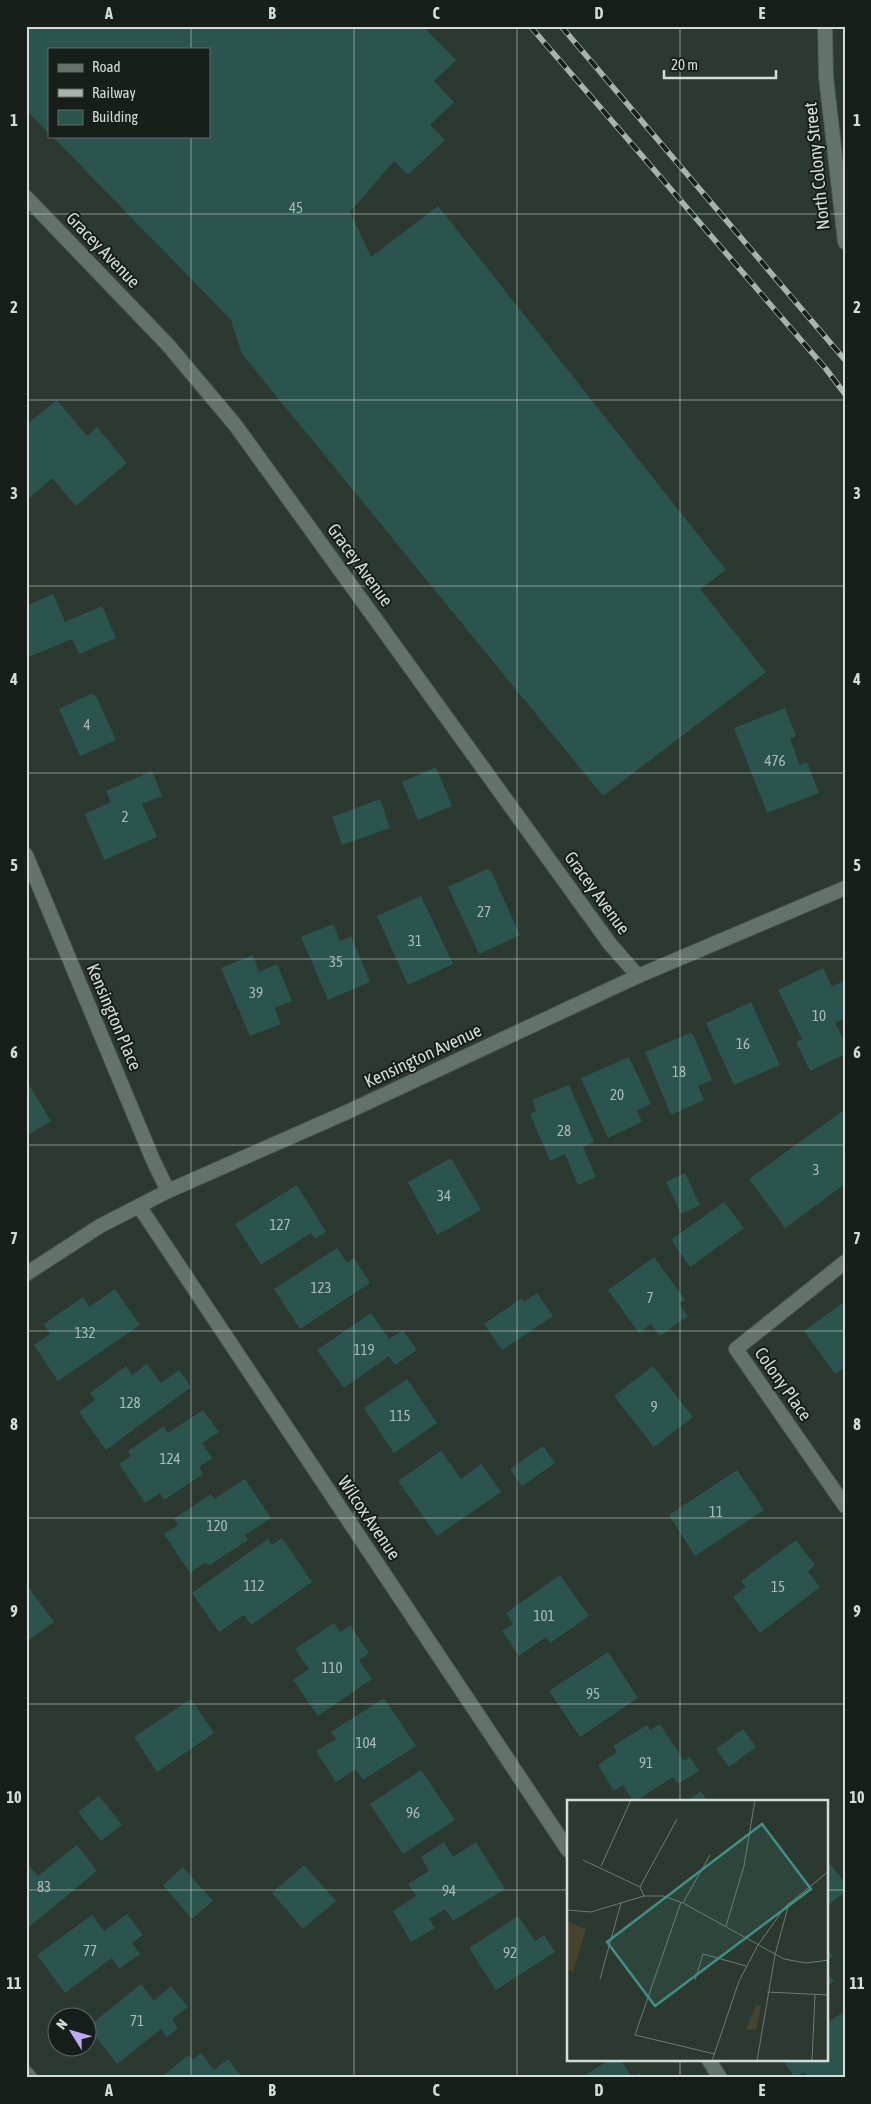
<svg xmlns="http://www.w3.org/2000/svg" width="871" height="2104" font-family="'Asap Condensed',sans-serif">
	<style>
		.building { fill: #2b544e }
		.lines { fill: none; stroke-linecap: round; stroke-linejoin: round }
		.minor-casing { stroke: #49554d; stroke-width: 16 }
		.secondary-casing { stroke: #49554d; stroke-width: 16 }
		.minor { stroke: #647369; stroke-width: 14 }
		.secondary { stroke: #647369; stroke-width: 14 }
		.rail-casing { stroke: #a9b3ad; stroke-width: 5.5 }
		.rail { stroke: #181e1a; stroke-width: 4; stroke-dasharray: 11; stroke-linecap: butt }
		.grid { fill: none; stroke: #d4ddd7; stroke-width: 1; stroke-opacity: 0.55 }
		.labels { text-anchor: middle; stroke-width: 4; stroke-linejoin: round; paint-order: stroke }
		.number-label { font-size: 15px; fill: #aabbb5 }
		.street-label { font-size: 18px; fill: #d4ddd7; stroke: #181e1a }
		.inset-road { fill: none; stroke: #6f7b73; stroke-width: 1 }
		.view { fill: #409088; fill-opacity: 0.15; stroke: #409088; stroke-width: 2.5 }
		.inset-edge { fill: none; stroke: #d4ddd7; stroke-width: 2.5 }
		.neatline { fill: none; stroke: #d4ddd7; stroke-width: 2 }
		.grid-label { font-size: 16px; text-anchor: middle; font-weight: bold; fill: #d4ddd7 }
	</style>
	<rect width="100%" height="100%" fill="#2b3930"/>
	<!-- building -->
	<path class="building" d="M26 26H423L456 60 434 81 454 102 430 125 445 140 408 175 394 161 350 212 371 257 438 206 726 570 700 589 766 672 603 796 242 354 231 320 52 136H209V49H49V133L26 110Z
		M57 400 87 436 97 427 127 463 76 506 52 478 26 501V425Z
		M53 594 65 622 102 606 116 638 79 654 72 639 26 658V606Z
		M91 694 96 696 116 740 80 756 59 709Z
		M785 708 796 736 790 739 800 765 807 762 819 793 767 813 734 728Z
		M436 767 452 806 418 820 402 782Z
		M152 771 162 796 142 804 157 837 104 860 85 814 111 802 106 791Z
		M380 799 390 828 342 845 332 817Z
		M487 869 491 871 520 935 479 954 448 887Z
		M421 896 453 964 408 985 377 916Z
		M333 924 340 941 351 936 370 982 328 1000 301 937Z
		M253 955 259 972 277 964 292 1001 275 1008 281 1024 250 1036 221 968Z
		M823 968 832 987 843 981 845 984V1018L835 1023 845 1042V1054L810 1071 796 1042 802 1039 778 990Z
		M751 1002 780 1065 734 1085 706 1023Z
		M690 1033 694 1036 712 1080 698 1086 704 1100 671 1115 645 1052Z
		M629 1057 651 1104 637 1110 642 1122 608 1138 581 1078Z
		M26 1080 51 1121 26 1136Z
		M569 1085 594 1142 583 1147 596 1177 578 1185 565 1154 550 1161 530 1114 536 1111 532 1100Z
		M845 1109V1184L785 1228 749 1179Z
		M451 1158 481 1210 437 1235 408 1182Z
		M685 1173 700 1205 681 1214 666 1182Z
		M297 1185 326 1232 315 1239 311 1233 261 1265 235 1224Z
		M724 1202 744 1228 690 1267 671 1240Z
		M337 1248 347 1263 354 1258 370 1283 300 1329 274 1289Z
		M654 1257 685 1300 679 1304 688 1316 660 1336 651 1324 639 1333 608 1290Z
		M115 1289 140 1325 58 1381 34 1345 50 1334 44 1324 83 1297 89 1307Z
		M537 1293 553 1316 502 1350 484 1324 522 1298 524 1302Z
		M845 1301V1367L835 1374 804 1331Z
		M371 1313 389 1339 403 1330 417 1350 395 1365 389 1356 344 1388 317 1350Z
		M147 1364 161 1383 179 1370 191 1387 106 1450 79 1412 95 1400 90 1393 126 1366 132 1375Z
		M653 1366 693 1417 654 1447 614 1396Z
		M407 1379 437 1423 394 1453 364 1408Z
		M203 1410 219 1432 202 1443 212 1458 199 1467 203 1474 164 1500 160 1493 145 1503 119 1464 131 1456 128 1451 164 1426 168 1433Z
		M543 1446 555 1463 522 1486 510 1469Z
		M441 1451 461 1479 481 1464 501 1492 437 1536 398 1481Z
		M737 1470 764 1510 695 1556 669 1515Z
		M245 1479 271 1518 245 1535 248 1540 210 1565 204 1563 190 1573 164 1534 178 1525 174 1519 211 1494 214 1499Z
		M282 1538 312 1582 251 1625 244 1615 219 1632 192 1593 268 1539 272 1545Z
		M796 1540 815 1565 808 1572 820 1587 760 1633 733 1597 746 1587 741 1581Z
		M560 1575 589 1616 550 1643 546 1637 519 1656 502 1631 513 1624 506 1613Z
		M26 1584 54 1622 26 1642Z
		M334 1623 340 1632 350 1625 369 1653 359 1660 372 1679 318 1716 293 1680 309 1669 295 1649Z
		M608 1652 638 1698 580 1737 549 1691Z
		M384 1698 416 1746 363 1780 356 1769 336 1782 316 1751 336 1739 331 1732Z
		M191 1699 214 1733 157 1772 134 1737Z
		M660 1724 684 1761 690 1757 699 1771 678 1784 673 1777 634 1802 623 1785 614 1791 598 1765 617 1752 613 1746 647 1725 650 1730Z
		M743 1729 756 1747 729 1767 716 1749Z
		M421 1770 455 1820 403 1854 370 1804Z
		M701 1791 708 1802H685Z
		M99 1796 122 1825 101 1841 78 1812Z
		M444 1842 453 1857 476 1842 505 1889 453 1921 445 1909 429 1919 435 1928 411 1942 393 1911 416 1896 408 1884 429 1871 421 1857Z
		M77 1845 97 1871 26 1929V1862L38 1876Z
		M830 1864 845 1883V1892L827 1906V1867Z
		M304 1865 336 1901 303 1929 272 1893Z
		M183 1867 213 1901 192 1919 163 1885Z
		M127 1914 143 1935 132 1943 140 1954 119 1969 112 1958 65 1993 37 1955 92 1915 104 1931Z
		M518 1916 535 1941 544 1935 555 1952 496 1990 469 1948Z
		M827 1949 833 1956 827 1960Z
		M827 1973 834 1981 827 1987Z
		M141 1984 154 2001 171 1986 188 2007 172 2019 178 2028 167 2037 161 2029 117 2064 88 2027Z
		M845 2011V2078H808L804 2072 795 2078 783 2060H827V2023Z
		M201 2053 214 2070 228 2059 242 2077 160 2078 189 2055 193 2060Z
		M609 2060H621L632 2078H581Z
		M640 2073 643 2078H632Z"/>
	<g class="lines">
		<!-- minor casing -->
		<g class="minor-casing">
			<path id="minor" d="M26 197 168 345 236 426 610 944 638 976
				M26 855 153 1160 168 1191
				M139 1206 568 1850
				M845 1262 736 1349 845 1506
				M709 2060 720 2078
				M26 2073 30 2078"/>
		</g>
		<!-- secondary casing -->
		<g class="secondary-casing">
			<path id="secondary" d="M825 26 826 77 845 242
				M26 1274 100 1226 168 1191 345 1113 638 976 845 888"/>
		</g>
		<!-- minor -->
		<use href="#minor" class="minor"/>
		<!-- secondary -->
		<use href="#secondary" class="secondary"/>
		<!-- rail casing -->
		<g class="rail-casing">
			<path id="rail" d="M530 26 826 369 845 394
				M561 26 845 360"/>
		</g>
		<!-- rail -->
		<use href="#rail" class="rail"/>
	</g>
	<!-- grid -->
	<path class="grid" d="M191 26V49M354 26V2078M517 26V2078M680 26V1802M191 136V2078M26 214H845M26 400H845M26 586H845M26 773H845M26 959H845M26 1145H845M26 1331H845M26 1518H845M26 1704H845M26 1890H568M827 1890H845M680 2060V2078"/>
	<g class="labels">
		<!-- number labels -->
		<g class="number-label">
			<text x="296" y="213">45</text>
			<text x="87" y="730">4</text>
			<text x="775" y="766">476</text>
			<text x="125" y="822">2</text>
			<text x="484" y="917">27</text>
			<text x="415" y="946">31</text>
			<text x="336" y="967">35</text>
			<text x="256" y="998">39</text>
			<text x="819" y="1021">10</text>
			<text x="743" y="1049">16</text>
			<text x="679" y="1077">18</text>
			<text x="617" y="1100">20</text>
			<text x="564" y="1136">28</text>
			<text x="816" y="1175">3</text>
			<text x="444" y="1201">34</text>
			<text x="280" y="1230">127</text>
			<text x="321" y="1293">123</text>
			<text x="650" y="1303">7</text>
			<text x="85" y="1338">132</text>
			<text x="364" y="1355">119</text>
			<text x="130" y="1408">128</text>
			<text x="654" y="1412">9</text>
			<text x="400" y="1421">115</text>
			<text x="170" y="1464">124</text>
			<text x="716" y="1517">11</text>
			<text x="217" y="1531">120</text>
			<text x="254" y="1591">112</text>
			<text x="778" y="1592">15</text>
			<text x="544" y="1621">101</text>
			<text x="332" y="1673">110</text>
			<text x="593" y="1699">95</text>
			<text x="366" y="1748">104</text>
			<text x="646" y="1768">91</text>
			<text x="413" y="1818">96</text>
			<text x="44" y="1892">83</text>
			<text x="449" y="1896">94</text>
			<text x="90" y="1956">77</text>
			<text x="510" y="1958">92</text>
			<text x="137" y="2026">71</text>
		</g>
		<!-- street labels -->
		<g class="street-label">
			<text transform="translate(817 166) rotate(-96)" y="6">North Colony Street</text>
			<text transform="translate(103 250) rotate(46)" y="6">Gracey Avenue</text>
			<text transform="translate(360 565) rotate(54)" y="6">Gracey Avenue</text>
			<text transform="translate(597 893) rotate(54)" y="6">Gracey Avenue</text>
			<text transform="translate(114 1017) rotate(67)" y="6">Kensington Place</text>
			<text transform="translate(423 1056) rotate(-25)" y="6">Kensington Avenue</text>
			<text transform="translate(783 1384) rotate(55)" y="6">Colony Place</text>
			<text transform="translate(369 1518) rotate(56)" y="6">Wilcox Avenue</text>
		</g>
	</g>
	<!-- overview -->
	<g transform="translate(567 1800)">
		<rect width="261" height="261" fill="#2b3930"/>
		<path d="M0 121 19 129 6 172 1 170 0 174ZM189 205 194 206 189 229 179 230Z" fill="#46432e"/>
		<path class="inset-road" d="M16 60 73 87 77 96M34 66 64 0M73 87 110 19M114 102 68 235 148 254M116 103 143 55M0 110 24 112 77 96H96L116 103 217 159 239 163 262 160M159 126 177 66 188 0M208 155 222 103M33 179 54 103M128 180 136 154 179 166M200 192 262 195M145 261 172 181 191 145 218 107 262 71M190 261 208 155M245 261 248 195"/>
		<path class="view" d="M195 24 244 89 88 206 40 142Z"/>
		<rect width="261" height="261" class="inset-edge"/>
	</g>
	<!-- border -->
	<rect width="871" height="2104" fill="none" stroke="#181e1a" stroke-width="55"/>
	<!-- legend -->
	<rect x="48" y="48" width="162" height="90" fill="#181e1a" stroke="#636a66"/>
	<rect x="58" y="64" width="25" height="8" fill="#647369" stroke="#636a66"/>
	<text x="92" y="72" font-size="15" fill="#d4ddd7">Road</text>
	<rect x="58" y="89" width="25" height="8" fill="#a9b3ad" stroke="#636a66"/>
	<text x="92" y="98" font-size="15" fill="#d4ddd7">Railway</text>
	<rect x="58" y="110" width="25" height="15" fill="#2b544e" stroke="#636a66"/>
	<text x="92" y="122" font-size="15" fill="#d4ddd7">Building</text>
	<!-- north arrow -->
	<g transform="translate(72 2032) rotate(307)"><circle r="24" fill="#181e1a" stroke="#636a66"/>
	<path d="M0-4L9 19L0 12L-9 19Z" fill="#bda9f5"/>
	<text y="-8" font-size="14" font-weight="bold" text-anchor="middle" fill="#d4ddd7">N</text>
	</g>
	<!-- scale -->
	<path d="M664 70v8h112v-8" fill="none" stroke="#d4ddd7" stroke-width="2.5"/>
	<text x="671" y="70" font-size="15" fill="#d4ddd7" stroke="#181e1a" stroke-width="4" paint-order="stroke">20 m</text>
	<rect x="28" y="28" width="816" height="2048" class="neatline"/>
	<g class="grid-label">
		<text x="109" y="19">A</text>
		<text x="272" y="19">B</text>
		<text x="436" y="19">C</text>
		<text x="599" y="19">D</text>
		<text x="762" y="19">E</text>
		<text x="14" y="126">1</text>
		<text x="857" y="126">1</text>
		<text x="14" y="313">2</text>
		<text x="857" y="313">2</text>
		<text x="14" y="499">3</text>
		<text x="857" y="499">3</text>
		<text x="14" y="685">4</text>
		<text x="857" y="685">4</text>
		<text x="14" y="871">5</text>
		<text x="857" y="871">5</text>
		<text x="14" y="1058">6</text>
		<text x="857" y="1058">6</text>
		<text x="14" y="1244">7</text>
		<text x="857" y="1244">7</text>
		<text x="14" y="1430">8</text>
		<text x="857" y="1430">8</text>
		<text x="14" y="1617">9</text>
		<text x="857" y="1617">9</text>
		<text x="14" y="1803">10</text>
		<text x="857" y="1803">10</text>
		<text x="14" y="1989">11</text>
		<text x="857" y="1989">11</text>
		<text x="109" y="2096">A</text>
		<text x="272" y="2096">B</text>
		<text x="436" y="2096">C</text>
		<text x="599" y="2096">D</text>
		<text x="762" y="2096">E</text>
	</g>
</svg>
